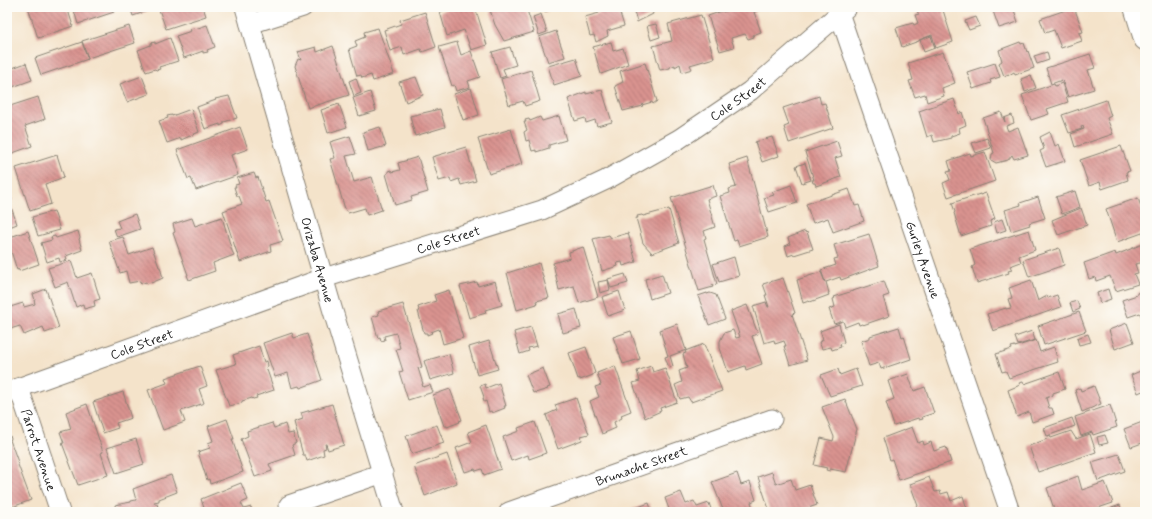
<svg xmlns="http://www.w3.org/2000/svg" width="1152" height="519" font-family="Mynerve,sans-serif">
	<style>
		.building { fill: url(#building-back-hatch) }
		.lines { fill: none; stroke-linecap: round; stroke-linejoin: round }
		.street-casing { stroke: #888073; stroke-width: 21 }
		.secondary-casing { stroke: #888073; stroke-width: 24 }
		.street { stroke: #fff; stroke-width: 19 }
		.secondary { stroke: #fff; stroke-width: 22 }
		.labels { text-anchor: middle; stroke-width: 4; stroke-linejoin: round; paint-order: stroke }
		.street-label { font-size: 13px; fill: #1c1c1c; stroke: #fdfcf7 }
	</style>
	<defs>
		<pattern id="building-back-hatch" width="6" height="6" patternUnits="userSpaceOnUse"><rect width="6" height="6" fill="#d9938f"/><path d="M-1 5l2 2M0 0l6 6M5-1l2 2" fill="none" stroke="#af7774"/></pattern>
	</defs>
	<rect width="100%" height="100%" fill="#fdfcf7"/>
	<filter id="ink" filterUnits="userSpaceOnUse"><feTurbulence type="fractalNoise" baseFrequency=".025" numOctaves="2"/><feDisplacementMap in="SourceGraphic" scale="8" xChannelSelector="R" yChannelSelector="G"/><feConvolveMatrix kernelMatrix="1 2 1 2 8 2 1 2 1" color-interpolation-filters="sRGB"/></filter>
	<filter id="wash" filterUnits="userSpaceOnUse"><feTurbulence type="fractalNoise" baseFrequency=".012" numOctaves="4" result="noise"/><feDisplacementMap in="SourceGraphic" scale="16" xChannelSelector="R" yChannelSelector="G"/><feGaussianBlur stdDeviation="0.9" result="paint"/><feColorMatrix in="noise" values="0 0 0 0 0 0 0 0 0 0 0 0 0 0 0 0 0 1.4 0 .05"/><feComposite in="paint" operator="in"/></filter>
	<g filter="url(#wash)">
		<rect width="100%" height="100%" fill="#f4e3ca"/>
		<g id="blocks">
			<!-- building -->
			<path class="building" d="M28 7H67L73 26 38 38Z
				M73 7H112L114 12 78 24Z
				M130 7H149L150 10 133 16Z
				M158 7H203L206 16 166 29Z
				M454 7H475L487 45 471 50 464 30 447 36 440 12Z
				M489 7H526L534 32 504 41 495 25Z
				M542 7H557L544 12Z
				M598 7H618L624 26 607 31 608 36 596 42 594 35 590 36 585 17 599 13Z
				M633 7H651L653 14 637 22Z
				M729 7H768L754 12 761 32 753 35 754 37 748 39 745 34 731 38 734 47 720 51 708 16 722 11 723 12 730 10Z
				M916 7H942L953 42 936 48 932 35 919 40V41L902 47 896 28 913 23 914 25 918 23 915 15 919 14 918 13Z
				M1005 7H1013L1018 22 999 28 993 11Z
				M1074 7 1083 32 1079 33 1082 41 1061 48 1054 30 1045 33 1040 19Z
				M425 12 436 47 422 52 421 49 404 55 402 47 390 51 384 30 401 24 400 20Z
				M541 14 547 32 539 35 533 17Z
				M701 15 714 58 690 65 692 69 682 72 680 64 675 67V65L670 67V68L660 70 653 46 672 41 668 24Z
				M976 17 980 26 969 30 965 21Z
				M656 24 660 37 651 40 647 26Z
				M207 25 215 47 207 50 208 52 203 53V51L184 58 176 36 191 31 190 29 194 28 195 29Z
				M129 26 135 43 88 58 82 41Z
				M378 28 394 74 373 81 371 75 362 78 361 75 357 76 349 49 357 46 355 41 365 37 364 32Z
				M556 31 565 57 548 62 539 37Z
				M931 36 935 48 924 52 920 40Z
				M170 38 178 61 159 67 160 69 156 70 155 69 146 72 138 50 151 45V43L155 42V44Z
				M82 42 88 59 41 75 35 58Z
				M457 42 461 55 471 51 480 77 468 81 470 87 456 91 454 85 452 86 439 47Z
				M611 42 613 51 623 48 628 64 601 74 593 47Z
				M1020 42 1021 44 1024 43 1027 52 1028 51 1034 68 1015 75 1014 72 1009 75V74L1004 76 999 63 1002 61 999 50Z
				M333 46 349 95 308 108 295 66 298 59 301 60 298 52 316 47 317 52Z
				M510 47 516 65 503 69 506 76 500 78 492 52Z
				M943 52 955 83 942 88 944 96 927 102 925 94 915 97 909 81 913 80 908 63Z
				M1047 52 1049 60 1037 64 1034 56Z
				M1090 54 1095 68 1088 70 1094 89 1068 97 1062 80 1051 84 1046 68Z
				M576 58 582 76 554 85 548 66Z
				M26 63 32 80 7 89V70Z
				M645 63 657 101 653 104 652 102 642 105 643 106 623 111 615 86 623 82 620 71Z
				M995 63 1000 77 990 80 991 83 973 89 967 72Z
				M531 70 540 101 525 106 523 101 509 105 501 79Z
				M1031 75 1036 88 1025 92 1021 79Z
				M142 76 149 94 127 102 120 84Z
				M416 77 423 95 406 102 399 82Z
				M356 78 361 93 354 96 349 81Z
				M1062 83 1068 102 1047 109 1049 114 1031 120 1022 95 1054 84 1055 86Z
				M471 88 479 115 463 120 454 94Z
				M602 90 612 122 597 126 595 120 586 123 585 118 575 121 568 99 586 92V94Z
				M370 92 376 111 359 116 353 98Z
				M229 96 237 118 224 122V124L220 126V124L205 129 197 107 216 100 215 99Z
				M819 96 821 104 825 103 833 128 789 143 784 127 789 125 783 108Z
				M38 97 45 119 25 126 32 146 10 154 7 144V107Z
				M954 99 959 114 962 112 966 125 959 128 960 133 951 136V138L934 142 932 135 927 137 919 111Z
				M1106 100 1111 116 1107 118 1113 134 1075 147 1071 134 1084 129 1083 126 1081 127 1082 129 1069 133 1062 115Z
				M339 104 347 127 328 133 321 110Z
				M191 109 199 132 181 140V138L167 143 159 121 168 118 167 116 172 115V116Z
				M440 109 445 127 415 136 410 116Z
				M1001 112 1005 122 1004 118 1012 115 1014 123 1006 126 1008 131 1018 127 1028 155 1014 159 1012 155 1008 160 996 163 991 160 992 154 994 153 983 118Z
				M559 116 566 140 549 145V148L536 152V150L532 151 529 140 526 141 524 132 527 130 524 122H526L525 120 529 119 530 121 540 117 542 121Z
				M240 127 248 149 231 155 238 175 196 190 191 178 188 179 177 150Z
				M380 127 386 146 368 151 363 132Z
				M511 129 522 164 489 174 478 139Z
				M1050 132 1055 146 1059 144 1065 161 1046 167 1040 151 1044 149 1040 137Z
				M350 136 356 154 346 156 354 182 372 177 382 210 367 215 365 208 348 213 345 209 330 159 335 158 330 142Z
				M772 137 779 156 762 162 755 142Z
				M987 138 991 148 976 153 972 143Z
				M837 141 842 156 835 158 841 177 816 186 815 183H813L812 180H814L805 152Z
				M1121 146 1130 171 1126 172 1128 180 1102 189 1100 182 1089 186 1080 160Z
				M466 147 476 181 461 185 459 179 451 182 450 178 439 181 432 157Z
				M985 152 995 181 948 197 943 183 950 180 947 172 951 171 948 161 970 153 971 156Z
				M57 155 64 177 45 184 51 204 30 211 16 168Z
				M418 157 428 192 411 197 412 200 395 205 386 174 388 173V171L391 170 392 172 400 170 398 163Z
				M747 158 768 237 739 246 737 240 734 241 720 196 730 193 729 189 736 187 729 164Z
				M805 163 811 180 802 183 796 166Z
				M254 173 256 178 258 177 266 202 269 201 283 241 270 245 271 251 240 262 223 211 242 204 239 196H237L234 187H236L235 185 239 184 237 178Z
				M7 185 12 200 9 201 17 224 7 228Z
				M713 185 716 196 707 199 715 227 704 231 706 238 704 239 717 284 712 285 713 287 699 291 671 198Z
				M791 185 797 203 769 212 764 198 774 195 772 192Z
				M849 189 855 206 859 205 864 221 833 232 828 218 813 223 806 204Z
				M1075 191 1080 207 1062 214 1056 197Z
				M986 193 995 219 990 221 991 226 961 236 954 213 955 212 952 203 980 194V195Z
				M1038 197 1045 218 1029 223 1030 225 1011 231 1005 210 1021 205 1020 203Z
				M1138 198 1145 218V232L1117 242 1106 209Z
				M1081 208 1087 225 1058 235 1052 220Z
				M669 209 679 243 652 253 643 243 636 218H638L637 216 642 215 643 216Z
				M54 211 60 230 38 236 32 217Z
				M135 214 140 229 117 237 114 229 120 228 117 221Z
				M222 217 232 251 234 255 213 263 215 271 189 280 187 275H188L173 233 175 232 173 224 192 218 195 226Z
				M1002 219 1006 230 997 233 994 222Z
				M1029 230 1035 250 1019 256 1021 262 1010 266 1012 270 1008 271 1009 273 977 283 972 267 975 265 970 249Z
				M28 231 39 264 19 271V269L17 270 10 248 7 249V238Z
				M78 231 80 238 79 239 82 250 66 256 67 260 60 262 59 258 47 262 41 243 52 240 51 237 55 236 56 238Z
				M805 231 806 233 807 232 813 249 794 255V254L788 256 785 246 790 244 788 238Z
				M628 233 636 262 623 266 622 262 617 263 618 266 602 271 593 239 609 235 611 238Z
				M869 234 879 266 841 280 840 277 826 282 829 293H828L829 295 810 302 809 301 803 303 797 280 821 272 825 282 821 270 836 265 834 259 838 258 834 245Z
				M123 237 129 255 152 247 159 267H160L163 278 151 283V282L147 284 146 282 141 284 140 281 129 283 126 271 120 273 109 241Z
				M1145 243V262L1135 264 1138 273 1134 274 1138 284 1116 291 1110 276 1096 281 1095 277 1089 279 1084 263 1115 252 1116 255Z
				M583 247 598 297 579 303 574 286 559 290 553 263 570 258 569 252Z
				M1059 248 1064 265 1029 277 1023 260Z
				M734 257 739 276 719 282 713 264Z
				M71 261 77 278 92 273 100 299 94 301 95 306 84 309 83 304 76 307 68 282 55 287 48 268Z
				M539 263 549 298 536 301 537 304 517 310 507 273Z
				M625 274 628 283 611 288 608 279Z
				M662 274 668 293 650 299 645 279Z
				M783 278 795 313 792 314 807 360 790 365 784 346H786L784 341 775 344 774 340 764 343 753 306 766 302 768 307H769L765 295H767L763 284Z
				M608 280 610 290 600 293 598 282Z
				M1031 280 1038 301 1047 296 1048 298 1057 295 1061 307 993 331 987 314 1006 308V309L1011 308 1008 299 1012 298 1009 288Z
				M495 281 502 305 485 310 486 313 469 318 460 286 477 282 478 286Z
				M884 281 889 295 883 297 889 316 863 325 862 324 859 325 858 322 845 327 843 321 834 324 829 309 835 307 833 299 835 298 834 297Z
				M46 289 59 328 45 333 43 327 24 335 20 326 7 330V308L23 303 24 307 35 304 34 300H35L33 294Z
				M1108 289 1111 299 1100 303 1097 293Z
				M449 290 463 338 443 344 439 329 431 332 432 333 427 335V333H424L418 311 419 310 418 307 436 301 434 295Z
				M1145 290V319L1143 320 1140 313 1128 317 1122 300 1137 295V293Z
				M619 291 625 310 608 316 602 297Z
				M707 293V294L710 293 716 295 725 319 709 325 698 296Z
				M1077 301 1080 309 1073 312 1070 303Z
				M403 304 422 367 418 368 423 384H422L423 387 430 385 433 392 408 400 399 372 403 371 396 349 400 348 396 333 384 336 385 340 381 341 380 337 378 338 372 317 379 315 378 311Z
				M747 305 758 334 752 336 762 364 746 370 745 366 728 372 720 348V341L724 333 733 330 736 338 740 337 731 311Z
				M576 309 581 328 563 333 558 314Z
				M1079 312 1086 331 1044 345 1038 326Z
				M1127 323 1134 342 1115 349 1109 330Z
				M677 324 686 350 670 356 673 366 669 368 665 357 668 356 660 330Z
				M839 324 844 342 840 344 841 347 832 350 831 347 822 349 819 342 823 340 820 331Z
				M531 327 537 346 528 348 529 351 520 354 514 332Z
				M899 327 902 337 904 336 911 359 881 369 879 363 869 366 861 341 870 338V336Z
				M631 331 640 359 623 364 613 337Z
				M1032 331 1035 340 1018 345 1015 337Z
				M292 333 294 338 307 334 322 380 300 388 299 386 292 388 288 373 275 377 263 343Z
				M1088 334 1091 342 1079 345 1077 338Z
				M1036 340 1040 352 1054 347 1058 362 1009 378 1006 371 1002 372 996 354 1012 349 1011 347 1015 346V347Z
				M489 341 498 369 477 375 469 347Z
				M704 344 722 391 691 402 688 397 680 399 675 385 682 382 679 371 687 368 683 354 686 353 685 351Z
				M259 346 264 362 267 361 268 366 266 367 274 390 256 396 257 398 253 399 252 398 242 401V403L229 406 216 370 236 364 233 355Z
				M586 347 595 373 593 374V375L580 380V378L578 379 569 353Z
				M449 354 454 373 430 380 424 361Z
				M200 366 207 386 199 389 204 403 181 411 185 422 163 430 148 390 167 383 165 378Z
				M615 366 631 411 621 415 622 418 614 422 616 428 602 434 590 401 599 397 595 387 601 385 597 373Z
				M651 366 653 372 665 368 677 402 660 408 661 411 645 418 633 383 640 381 637 371Z
				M543 368 550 387 547 388 548 389 535 393V392L533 393 526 375Z
				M838 369 840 375 856 369 862 386 830 396 821 375Z
				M1145 369V390L1138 393 1131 375Z
				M1059 372 1065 389 1053 393V395L1046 398 1049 408H1052L1054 414 1032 422 1029 412 1017 417 1008 390 1020 385 1019 383 1023 382 1024 384Z
				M908 374 914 391 925 387 934 413 922 417 923 419 919 420 918 418 894 426 886 402 894 399 888 381Z
				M499 383 506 406H504L505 408 492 413 491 411 489 412 486 401 484 402 483 398 484 397 480 386 485 384 486 388Z
				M1094 386 1101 404 1082 412 1075 390 1080 388 1081 391Z
				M450 389 462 420 459 421 460 422 447 427V426H444L433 395Z
				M123 392 131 418 116 423 118 428 103 433 93 402Z
				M576 398 589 434 581 436 582 440 558 449 546 415 557 410 555 405Z
				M845 399 857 429 846 472 830 469V471L826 470 827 468 814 465 821 438 833 441 834 437 822 407Z
				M87 404 103 452 101 453 108 475 78 485 62 443H64L60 432 71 429 66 412Z
				M332 404 344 445 328 450 326 444H325L326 448 323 449 324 455 307 461 305 455H303L294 422 303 419 301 413Z
				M1110 405 1117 427 1093 435 1092 432 1081 436 1075 417Z
				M1072 418 1075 426 1047 436 1044 428Z
				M227 419 234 439H232L243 472 210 484 209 479 207 480 198 452 210 448 208 443 213 441 208 426Z
				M1145 421V442L1131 447 1124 429Z
				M535 422 546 453 529 459 528 455 511 461 503 437 519 431 518 428Z
				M272 423 274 428 285 424 288 434 293 433 296 443 292 445 295 455 269 464 272 471 255 477 241 439 248 436 247 431Z
				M437 425 444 443 412 454 406 436Z
				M486 425 501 469 484 475 482 469 476 471 475 469 465 472 456 448 472 442 468 432Z
				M912 427 918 443 923 441 924 445 931 442 934 451 946 447 951 462 899 480 892 459 890 460 883 438Z
				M1071 431 1076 439 1090 434 1096 452 1038 472 1029 446 1047 439V438L1050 436 1051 438Z
				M1105 435 1108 443 1099 445 1097 437Z
				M10 436 11 439 10 440 18 462H17L31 500 7 509V437Z
				M136 439 144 464 116 473 107 448Z
				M447 454 457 483 425 496 414 466Z
				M1119 454 1125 471 1098 481 1092 462Z
				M772 472 776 484 791 479 795 490 810 485 817 505 797 512H770L758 477Z
				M737 473 741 485 750 482 756 500 751 502 754 512H724L712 482Z
				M171 475 177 492 159 499V501L154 502 155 504H157L158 507 156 508V512H116L115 505 131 502V501L136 500 133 489Z
				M1078 476 1082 490 1105 482 1113 503 1086 512H1055L1047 488Z
				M929 477 935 492 940 491 941 494 948 492 951 501 963 496 968 512H916L914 508 918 506 910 484Z
				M241 483 248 500 241 503 244 509 251 507 253 512H200L199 510 204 508 201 499Z
				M681 492 686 504 694 501 697 507 709 503 712 512H670L665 498Z
				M649 503 652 512H625Z
				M1120 505 1122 512H1101Z"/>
		</g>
	</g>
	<g filter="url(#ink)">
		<use href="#blocks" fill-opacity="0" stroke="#888073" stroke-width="1"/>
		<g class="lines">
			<!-- street casing -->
			<g class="street-casing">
				<g id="street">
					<path id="s1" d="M245 7 332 308 394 512"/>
					<path id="s2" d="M837 7 1010 512"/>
					<path d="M250 24 303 7"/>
					<path id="s3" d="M19 388 60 512"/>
					<path id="s4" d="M7 392 324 278 542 210 606 180 679 139 750 91 847 7"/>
					<path d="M289 505 383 473"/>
					<path id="s5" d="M509 512 772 419"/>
				</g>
			</g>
			<!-- secondary casing -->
			<g class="secondary-casing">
				<path id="secondary" d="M1135 7 1145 39"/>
			</g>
			<!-- street -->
			<use href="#street" class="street"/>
			<!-- secondary -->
			<use href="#secondary" class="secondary"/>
		</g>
	</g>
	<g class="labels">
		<!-- street labels -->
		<g class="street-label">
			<text dy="5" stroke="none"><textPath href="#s4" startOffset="791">Cole Street</textPath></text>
			<text dy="5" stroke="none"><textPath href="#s4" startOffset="467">Cole Street</textPath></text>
			<text dy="5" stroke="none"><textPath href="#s1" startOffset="263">Orizaba Avenue</textPath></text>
			<text dy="5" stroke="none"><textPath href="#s2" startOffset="267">Gurley Avenue</textPath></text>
			<text dy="5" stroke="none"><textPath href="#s4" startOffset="143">Cole Street</textPath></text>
			<text dy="5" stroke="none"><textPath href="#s3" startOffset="65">Parrot Avenue</textPath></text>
			<text dy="5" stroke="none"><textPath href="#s5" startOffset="140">Brunache Street</textPath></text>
		</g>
	</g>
	<!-- margin -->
	<rect width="1152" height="519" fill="none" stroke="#fdfcf7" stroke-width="24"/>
</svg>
